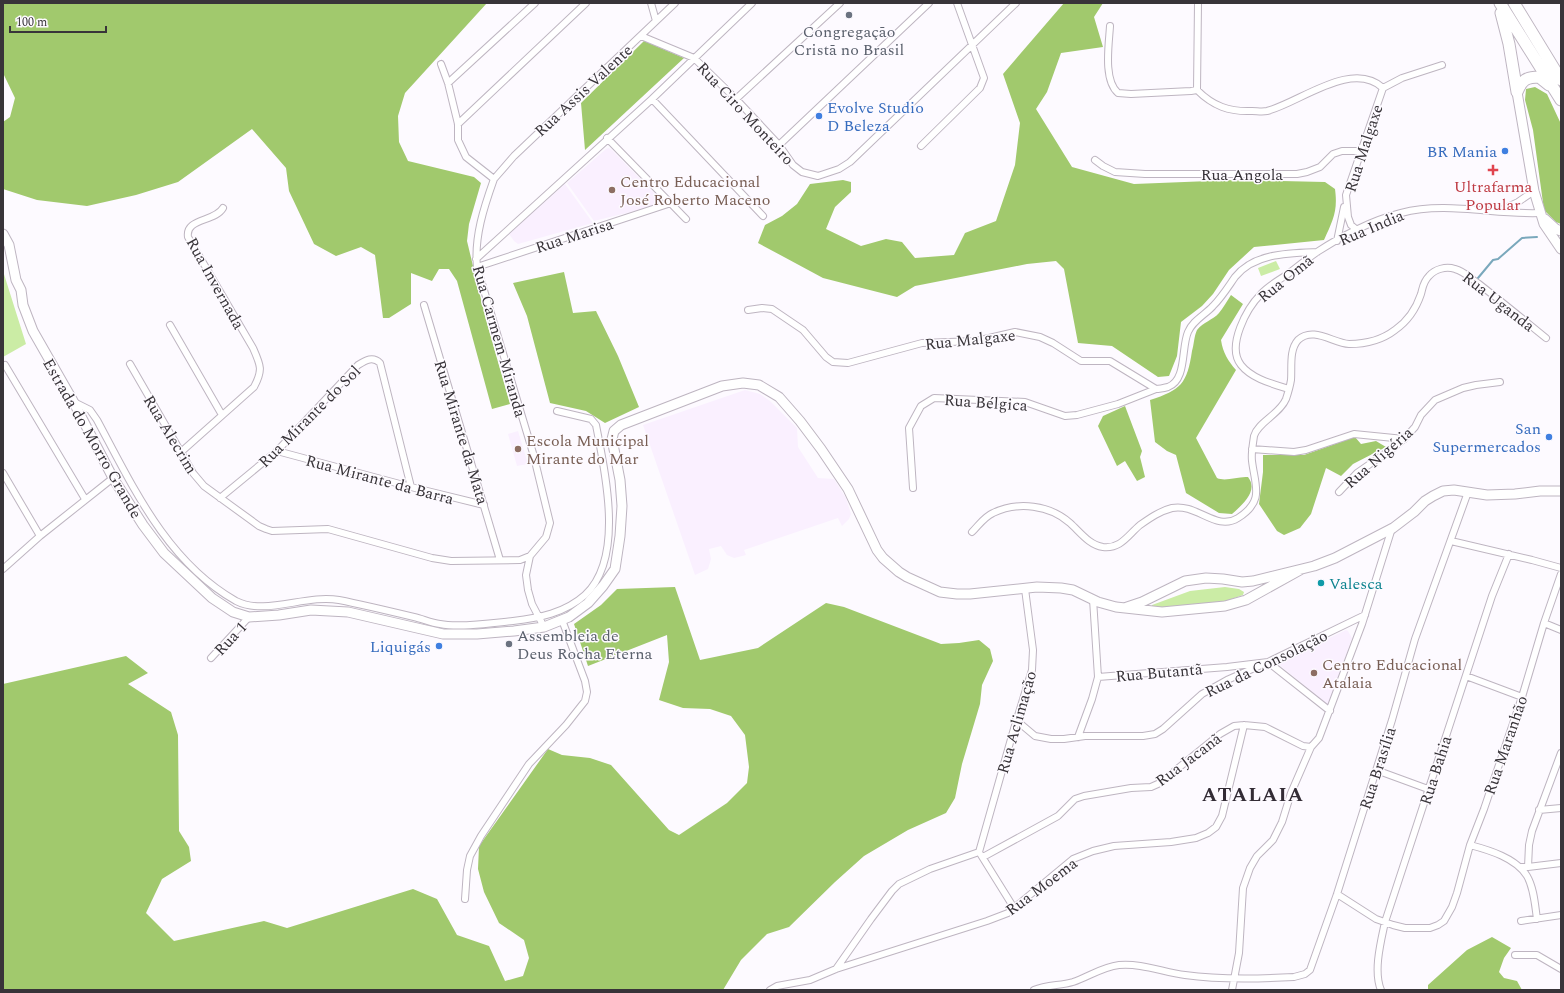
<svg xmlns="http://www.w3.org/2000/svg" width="1564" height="993" font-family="Spectral,serif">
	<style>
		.built { fill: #faf0ff }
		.green { fill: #cbeca5 }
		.forest { fill: #a1c96d }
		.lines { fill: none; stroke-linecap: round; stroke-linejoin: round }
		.stream { stroke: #7aa8bc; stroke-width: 2 }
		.street-casing { stroke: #beb5c1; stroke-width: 8 }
		.secondary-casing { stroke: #beb5c1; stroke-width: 11 }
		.highway-casing { stroke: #beb5c1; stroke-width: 13 }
		.street { stroke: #fff; stroke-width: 6 }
		.secondary { stroke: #fff; stroke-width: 9 }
		.highway { stroke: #fff; stroke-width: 11 }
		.worship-dot { fill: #6b7280; stroke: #fdfaff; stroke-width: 1.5 }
		.shop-dot { fill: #3f7fe0; stroke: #fdfaff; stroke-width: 1.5 }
		.health-dot { fill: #e0444e; stroke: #fdfaff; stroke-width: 1.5 }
		.education-dot { fill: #8d6e63; stroke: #fdfaff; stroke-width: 1.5 }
		.culture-dot { fill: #0f9aa8; stroke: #fdfaff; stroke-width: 1.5 }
		.labels { text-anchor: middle; stroke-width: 3; stroke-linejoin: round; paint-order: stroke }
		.worship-label { font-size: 16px; fill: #5b616d; stroke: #fdfaff }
		.street-label { font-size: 16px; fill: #383439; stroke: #fdfaff }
		.shop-label { font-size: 16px; fill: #366cbe; stroke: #fdfaff; text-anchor: end }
		.education-label { font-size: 16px; fill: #785e54; stroke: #fdfaff; text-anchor: start }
		.health-label { font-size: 16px; fill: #be3a42; stroke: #fdfaff }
		.culture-label { font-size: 16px; fill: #0d838f; stroke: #fdfaff; text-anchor: start }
		.district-label { font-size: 20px; font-weight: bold; letter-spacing: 1px; fill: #332c35; stroke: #fdfaff }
	</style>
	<rect width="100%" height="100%" fill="#fdfaff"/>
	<!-- built -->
	<path class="built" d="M608 148 611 149 659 198 658 202 651 207 594 221 567 183 606 149Z
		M565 184 593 223 518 244 514 241 509 234Z
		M745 390 760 394 770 401 797 428 798 447 818 478 834 479 846 498 851 514 849 519 842 526 838 518 744 550 746 555 734 558 727 555 721 546 709 549 711 559 708 569 695 575 643 425Z
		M518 431 528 464 517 466 508 434Z
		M1346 630 1348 631 1352 638 1328 705 1277 663Z"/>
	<!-- green -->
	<path class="green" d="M1276 261 1280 269 1261 276 1258 268Z
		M3 271 26 344 3 357Z
		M1225 587 1239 589 1244 592 1243 595 1220 603 1152 609V605L1190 591Z"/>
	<!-- forest -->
	<path class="forest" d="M3 3H487L405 93 398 116 399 142 408 161 474 177 481 183 469 224 467 241 486 320 510 404 492 409 457 281 449 269H439L432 281 411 273V304L389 318H383L375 255 361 247 336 256 314 244 289 191 286 168 252 129 178 182 136 195 87 206 37 200 3 189V122L10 117 15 98 3 73Z
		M1064 3H1103L1094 17 1103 47 1061 53 1047 92 1036 109 1072 167 1134 184 1235 180 1325 182 1335 189C1338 211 1333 220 1324 240L1254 247 1229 270 1213 294 1202 306 1181 322 1177 356 1169 376 1158 377 1112 346 1078 343 1064 269 1056 261 1027 264 915 286 897 297 823 278 758 243 765 225 782 216 797 204 810 184 843 180 851 182V192L835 207 826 229 861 246 886 239 902 242 915 258 954 255 965 233 996 221 1015 165 1020 123 1003 74Z
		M644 41 684 58 585 150 581 103Z
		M1535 87 1547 94 1561 124V224L1556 222 1544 210 1533 130 1525 100 1526 89Z
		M564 272 573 313 596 311 618 356 639 407 605 423 586 411 550 403 527 316 513 283Z
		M1231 295 1243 304 1221 340C1223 353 1228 361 1236 370L1196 438 1217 478C1226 482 1238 476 1248 477 1259 491 1242 505 1232 514L1219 513 1186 493 1176 455 1167 451 1155 442 1150 400C1181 390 1187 384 1192 351 1194 345 1194 336 1197 330 1203 322 1213 320 1219 313 1223 308 1227 301 1231 295Z
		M1125 406 1142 451 1140 457 1145 477 1137 481 1125 461 1117 466 1098 426 1103 416Z
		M1355 437 1361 444 1376 441 1386 447 1353 464 1341 476 1326 468 1311 514 1300 528 1284 535 1277 531 1259 504 1263 472V455H1304Z
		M675 587 700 660 758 648 826 603 844 607 941 644 959 643 979 640 990 649 993 661 982 685 980 704 962 764 955 798 946 813 908 830 864 856 835 882 789 927 767 934 741 960 723 990H3V684L126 656 148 673 128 684 171 712 178 735 179 831 189 847 191 861 162 879 146 913 174 941 264 921 287 928 413 889 437 899 457 935 489 946 505 981 523 976 529 958 524 940 499 923 484 892 478 869 479 846 548 749 562 755 590 758 611 765 669 830 679 835 727 803 747 783 749 767 745 735 731 716 710 709 683 708 659 700 669 662 667 635 588 666 574 624 601 605 617 589Z
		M1492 937 1511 948 1504 958 1499 972 1504 978 1517 981 1522 990H1428V985L1467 950Z"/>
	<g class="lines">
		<!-- stream -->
		<path class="stream" d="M1478 278 1493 260 1498 259 1522 238 1537 237"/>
		<!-- street casing -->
		<g class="street-casing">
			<path id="street" d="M651 3 656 21
				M1110 26C1109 44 1103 80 1118 93L1131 94 1191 91 1197 90C1213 106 1229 112 1252 111 1257 111 1262 112 1267 111 1299 103 1352 59 1383 88
				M641 36 694 58 736 99 779 145 793 165 802 172 818 176 839 169 850 162 1016 3
				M441 64 448 83 458 124V140L466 157 494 179C484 207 474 237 477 267L533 453 550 523 546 537 530 556 526 575 528 590 532 604 544 627
				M448 83 535 3
				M1383 88 1402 78 1442 65
				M1197 90 1198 3
				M652 99 763 216
				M736 99 840 3
				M458 124 586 3
				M607 138 686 219
				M779 145 929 3
				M921 146 980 88 984 78 957 3
				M1095 160 1103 166 1115 172 1145 174H1297L1307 172 1320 167 1333 154 1342 151H1361
				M494 179 514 156 675 3
				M1501 210 1518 202 1534 191
				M1357 230 1351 225 1348 217 1346 195 1383 88
				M1337 241 1344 207
				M476 259 652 99 752 3
				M477 267 671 203
				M424 305 500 560
				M748 310 762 308 772 309 803 330 826 357 833 362 848 363 922 343 976 341 1015 332 1040 337 1053 343 1081 361H1110L1156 389C1160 389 1164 388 1168 387 1187 380 1181 348 1188 332 1193 320 1205 315 1213 306 1222 297 1228 287 1235 277 1254 253 1289 253 1317 252
				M170 325 222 415
				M130 364 193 473 204 486 259 526 266 529 272 531 328 529 432 558 451 561 520 560 530 556
				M5 365 85 499
				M1289 389C1273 384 1252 379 1241 365 1226 346 1247 308 1261 294 1268 286 1279 280 1288 274 1297 267 1307 259 1317 252 1341 236 1373 220 1401 213 1445 201 1496 215 1540 213
				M74 402 90 410 97 420C133 487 167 562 236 601 265 616 306 594 339 600 364 605 389 611 414 617 423 619 431 623 440 624 460 628 493 623 513 621 539 618 565 613 585 595 625 558 605 472 596 425L591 419 557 411
				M1252 449 1294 452 1306 450 1354 434 1404 439
				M277 451 411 487 484 505
				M181 452 254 387C263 370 261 366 253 348L188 237C185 218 215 222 223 208
				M3 473 40 536
				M913 488 909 428 921 406 934 398 1025 402 1065 416 1077 415 1118 404 1156 389
				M1339 492 1357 473 1393 448 1404 439 1415 427 1421 415 1435 400 1463 388 1476 385 1500 382
				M220 498 277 451 358 365C366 360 373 356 380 363L411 487
				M972 532C979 525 984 517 993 513 1018 501 1050 505 1070 523 1080 532 1089 545 1103 547 1121 549 1128 535 1140 525 1150 518 1160 511 1172 508 1197 503 1216 532 1238 518 1265 501 1255 486 1252 461 1251 453 1253 444 1254 436 1258 422 1280 414 1286 399 1288 393 1290 386 1291 380 1292 367 1289 350 1298 340 1313 326 1333 343 1349 344 1364 344 1382 340 1395 330 1408 321 1416 309 1421 294 1423 287 1423 282 1429 276 1435 269 1446 266 1455 269 1464 271 1471 279 1479 284 1502 302 1524 320 1546 338
				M1451 541 1532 560 1561 568
				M3 569 40 536 113 478
				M1544 623 1561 630
				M211 658 249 617
				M1466 676 1522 697
				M1098 677 1227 667 1268 662 1330 711
				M1016 720 1035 736 1051 739H1064L1085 736H1143L1155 734 1163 729 1202 694 1227 680 1268 662 1365 615
				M1078 737 1092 699 1098 677 1093 599
				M1376 770 1428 789
				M1539 810 1561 808
				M1470 845C1489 850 1516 858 1527 876 1534 888 1535 905 1537 919
				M979 852 1013 732 1032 670 1033 650 1025 589
				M981 855 1014 908
				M983 857 1058 816 1075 799 1084 796 1131 788 1151 787 1160 783 1220 734 1234 726 1244 725 1265 727 1303 746 1311 747
				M1520 867H1528L1529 845 1532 831 1561 753
				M1528 867 1561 863
				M1337 894 1376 919 1393 925 1405 928H1430L1438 925 1444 921 1452 907 1457 893 1470 845 1484 809 1522 697 1544 623 1561 574
				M465 899 467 870 470 856 481 836 529 764 566 725 585 701 587 692 585 681 562 620
				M1521 921 1561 915
				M1515 955H1537L1561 969
				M836 969 871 919 892 891 899 884 930 869 979 852
				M770 990 777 986 810 980 836 969 987 921 1008 913 1073 859 1093 851 1114 846 1171 842 1196 838 1208 833 1216 827 1222 816 1244 725
				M1034 990C1047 984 1060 986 1073 982 1088 977 1102 967 1119 965 1141 963 1163 972 1185 975 1220 980 1258 979 1294 977L1305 974 1310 970 1337 894 1392 720 1415 639 1468 492
				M1232 990 1239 953 1243 888 1250 868 1257 856 1273 840 1282 822 1291 793 1311 747 1319 738 1362 624 1392 528
				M1381 990C1373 971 1381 941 1385 922L1492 596 1509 554"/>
		</g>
		<!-- secondary casing -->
		<g class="secondary-casing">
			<path id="secondary" d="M1517 92 1534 191 1544 224 1561 249
				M1545 219 1556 229 1561 231
				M3 234 9 245 16 280 21 290 23 305 33 331 73 401 113 478 143 525 164 553 212 598 233 612 249 617 279 615 311 610 348 612 443 634H477L514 631 544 627 569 617 588 603 603 586 615 569 620 536 622 506 620 480 612 439 614 431 621 425 722 386 743 383 759 385 779 397 800 421 821 449 848 489 877 550 883 558 899 572 907 577 940 592 957 594H970L1037 587 1061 588 1073 590 1098 602 1116 607 1162 612 1225 606 1246 600 1300 570
				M1127 607 1142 602 1185 581 1206 578 1223 579 1242 582 1253 581 1314 566 1335 558 1393 528 1414 512 1425 501 1433 496 1443 491 1454 490 1487 495 1515 494 1540 491H1561"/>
		</g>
		<!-- highway casing -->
		<g class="highway-casing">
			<path id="highway" d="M1500 3 1561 100
				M1514 3 1561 80
				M1501 13 1509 44 1517 92
				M1517 92C1522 80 1526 77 1539 77L1549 85"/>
		</g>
		<!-- street -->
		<use href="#street" class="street"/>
		<!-- secondary -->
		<use href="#secondary" class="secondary"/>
		<!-- highway -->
		<use href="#highway" class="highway"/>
	</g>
	<!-- markers -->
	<g class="worship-dot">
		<circle cx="849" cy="15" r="4"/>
		<circle cx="509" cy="644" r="4"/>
	</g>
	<g class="shop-dot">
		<circle cx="819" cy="116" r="4"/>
		<circle cx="1505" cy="151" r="4"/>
		<circle cx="1549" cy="437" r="4"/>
		<circle cx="439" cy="646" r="4"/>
	</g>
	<path class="health-dot" d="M1491 164h4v4h4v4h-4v4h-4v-4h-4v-4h4z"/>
	<g class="education-dot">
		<circle cx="612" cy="190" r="4"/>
		<circle cx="518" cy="449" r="4"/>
		<circle cx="1314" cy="673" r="4"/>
	</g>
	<circle class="culture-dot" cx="1321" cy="583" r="4"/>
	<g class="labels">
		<!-- worship labels -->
		<g class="worship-label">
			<text x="849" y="37">Congregação<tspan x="849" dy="18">Cristã no Brasil</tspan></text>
			<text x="517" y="641" text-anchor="start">Assembleia de<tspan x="517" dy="18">Deus Rocha Eterna</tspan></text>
		</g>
		<!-- street labels -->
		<g class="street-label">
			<text transform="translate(583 90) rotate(-43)" y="6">Rua Assis Valente</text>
			<text transform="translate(746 113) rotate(47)" y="6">Rua Ciro Monteiro</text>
			<text transform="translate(1363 148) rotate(-72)" y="6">Rua Malgaxe</text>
			<text x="1242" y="180">Rua Angola</text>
			<text transform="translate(1371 227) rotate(-23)" y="6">Rua India</text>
			<text transform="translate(574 235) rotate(-18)" y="6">Rua Marisa</text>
			<text transform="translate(1285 278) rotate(-39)" y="6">Rua Omã</text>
			<text transform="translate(216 283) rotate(61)" y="6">Rua Invernada</text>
			<text transform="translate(1499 301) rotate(38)" y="6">Rua Uganda</text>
			<text transform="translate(970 339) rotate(-6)" y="6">Rua Malgaxe</text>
			<text transform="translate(500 341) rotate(74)" y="6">Rua Carmem Miranda</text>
			<text transform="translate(986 402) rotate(4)" y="6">Rua Bélgica</text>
			<text transform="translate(309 416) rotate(-45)" y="6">Rua Mirante do Sol</text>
			<text transform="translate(462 432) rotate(73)" y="6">Rua Mirante da Mata</text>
			<text transform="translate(171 434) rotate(59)" y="6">Rua Alecrim</text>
			<text transform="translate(93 438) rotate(60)" y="6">Estrada do Morro Grande</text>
			<text transform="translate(1378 457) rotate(-41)" y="6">Rua Nigéria</text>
			<text transform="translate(380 479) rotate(15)" y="6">Rua Mirante da Barra</text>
			<text transform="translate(230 638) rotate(-47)" y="6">Rua 1</text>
			<text transform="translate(1266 663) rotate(-26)" y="6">Rua da Consolação</text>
			<text transform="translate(1159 672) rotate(-5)" y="6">Rua Butantã</text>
			<text transform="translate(1016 722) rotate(-74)" y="6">Rua Aclimação</text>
			<text transform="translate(1505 745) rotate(-71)" y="6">Rua Maranhão</text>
			<text transform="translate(1188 759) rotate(-37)" y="6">Rua Jacanã</text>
			<text transform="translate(1377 768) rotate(-72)" y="6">Rua Brasília</text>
			<text transform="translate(1435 770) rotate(-72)" y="6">Rua Bahia</text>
			<text transform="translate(1041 886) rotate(-37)" y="6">Rua Moema</text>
		</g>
		<!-- shop labels -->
		<g class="shop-label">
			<text x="827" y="113" text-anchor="start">Evolve Studio<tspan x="827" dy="18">D Beleza</tspan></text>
			<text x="1497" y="157">BR Mania</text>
			<text x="1541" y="434">San<tspan x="1541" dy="18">Supermercados</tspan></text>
			<text x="431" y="652">Liquigás</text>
		</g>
		<!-- education labels -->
		<g class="education-label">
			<text x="620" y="187">Centro Educacional<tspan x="620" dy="18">José Roberto Maceno</tspan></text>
			<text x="526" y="446">Escola Municipal<tspan x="526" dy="18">Mirante do Mar</tspan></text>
			<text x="1322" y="670">Centro Educacional<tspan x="1322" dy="18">Atalaia</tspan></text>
		</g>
		<!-- health labels -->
		<g class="health-label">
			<text x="1493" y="192">Ultrafarma<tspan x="1493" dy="18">Popular</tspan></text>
		</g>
		<!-- culture labels -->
		<g class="culture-label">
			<text x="1329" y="589">Valesca</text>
		</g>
		<!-- district labels -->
		<g class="district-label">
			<text x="1253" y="801">ATALAIA</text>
		</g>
	</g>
	<!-- border -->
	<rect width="1564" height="993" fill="none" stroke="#383439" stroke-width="8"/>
	<!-- scale -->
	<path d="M10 26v6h96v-6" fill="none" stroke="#383439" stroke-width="2"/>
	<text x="16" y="26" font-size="12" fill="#383439" stroke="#fdfaff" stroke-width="3" paint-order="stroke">100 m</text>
</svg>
